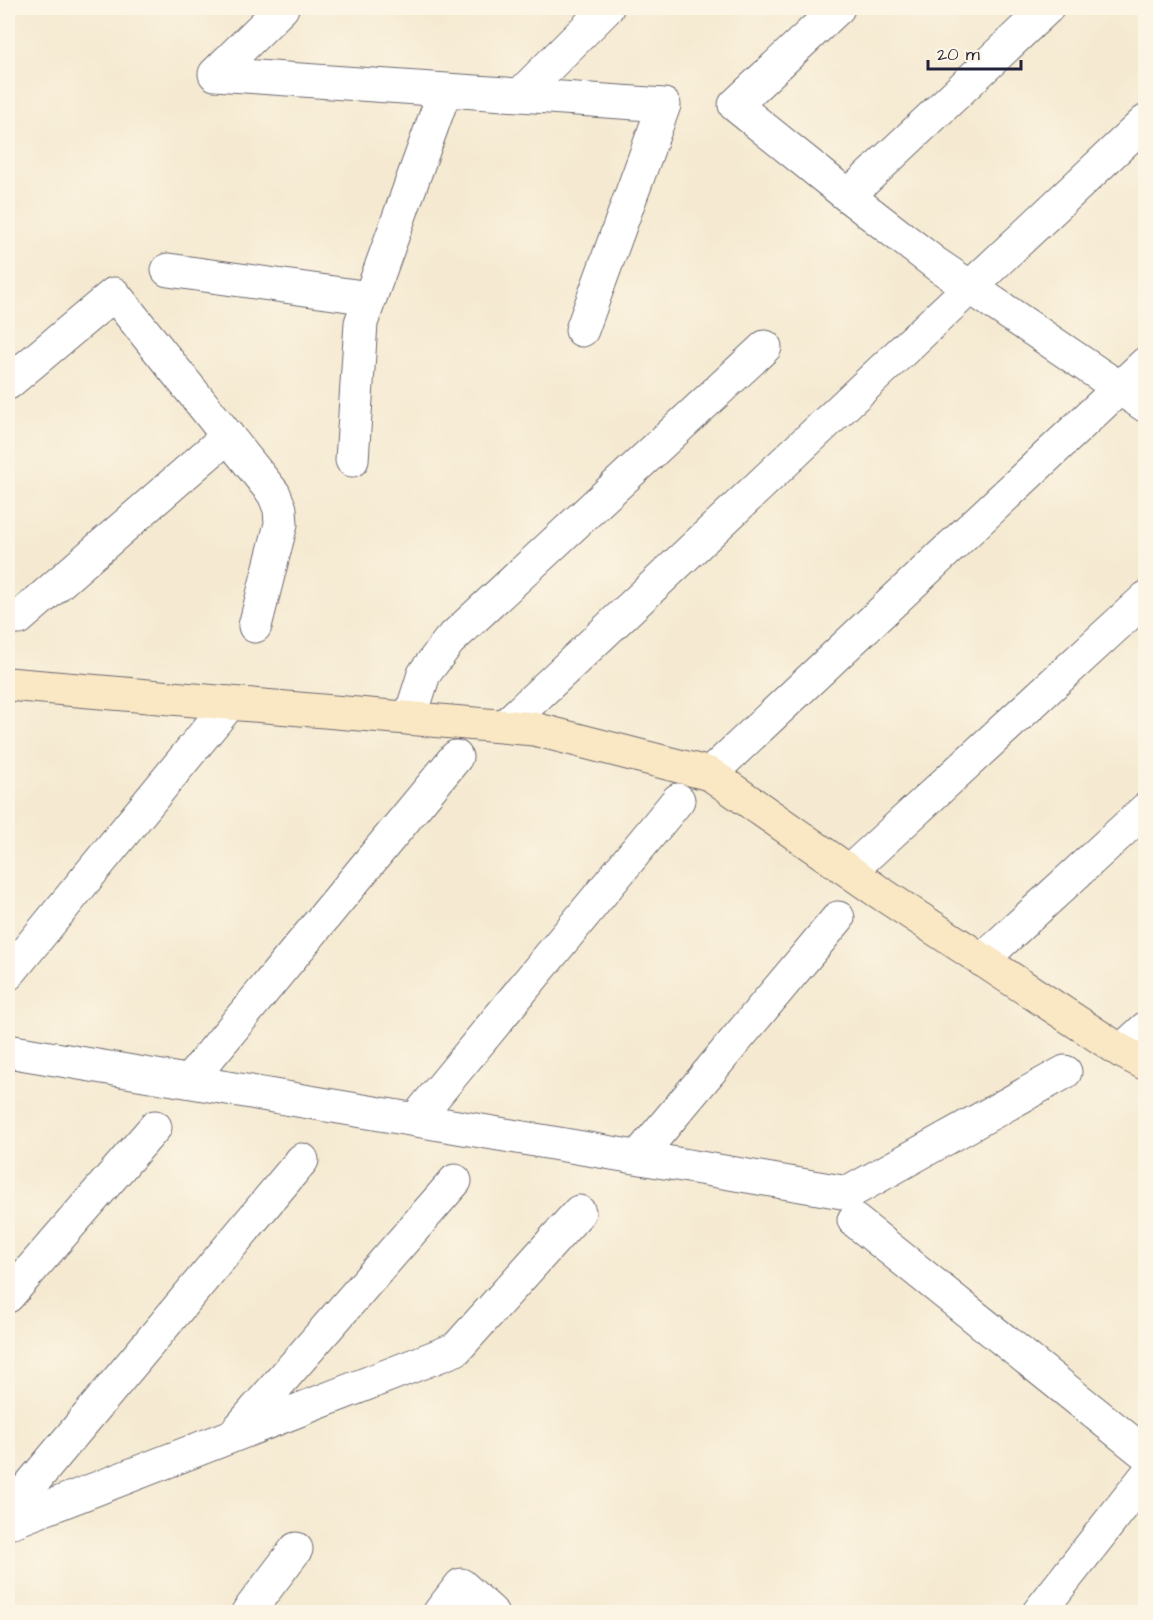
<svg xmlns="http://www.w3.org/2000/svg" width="1153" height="1620" font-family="'Architects Daughter',sans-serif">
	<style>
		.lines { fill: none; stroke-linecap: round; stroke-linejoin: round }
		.street-casing { stroke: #6c6870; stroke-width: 35 }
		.secondary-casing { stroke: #6c6870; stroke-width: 35 }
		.street { stroke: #fff; stroke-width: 33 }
		.secondary { stroke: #fae7c3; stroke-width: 33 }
	</style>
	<rect width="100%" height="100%" fill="#fcf5e5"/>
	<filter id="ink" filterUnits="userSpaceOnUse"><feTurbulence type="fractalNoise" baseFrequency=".0167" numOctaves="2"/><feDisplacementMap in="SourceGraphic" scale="12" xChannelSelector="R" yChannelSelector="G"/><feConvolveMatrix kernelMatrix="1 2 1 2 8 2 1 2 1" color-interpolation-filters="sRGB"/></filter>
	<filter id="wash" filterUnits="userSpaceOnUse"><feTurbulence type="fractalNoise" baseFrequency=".008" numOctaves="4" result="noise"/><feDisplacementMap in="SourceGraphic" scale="24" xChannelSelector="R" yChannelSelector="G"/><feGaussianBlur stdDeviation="1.35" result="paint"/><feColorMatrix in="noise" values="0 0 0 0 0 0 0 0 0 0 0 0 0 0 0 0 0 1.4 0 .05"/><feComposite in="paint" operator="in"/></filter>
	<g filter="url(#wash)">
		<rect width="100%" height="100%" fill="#f5ead1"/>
	</g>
	<g filter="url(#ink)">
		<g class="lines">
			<!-- street casing -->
			<g class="street-casing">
				<path id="street" d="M282 8 215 74 664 105 582 330
					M838 8 735 105 848 196 936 264 1146 406
					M520 95 607 8
					M848 196 1047 8
					M168 270 370 298
					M8 383 114 294 274 494 280 509 281 524 255 626
					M352 460 361 323 445 90
					M19 618 228 436
					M410 718 424 674 449 641 765 347
					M505 726 1146 121
					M710 774 1146 363
					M850 871 1146 598
					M982 960 1146 809
					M8 974 230 703
					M8 1051 848 1193 1065 1072
					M1121 1051 1146 1028
					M189 1081 456 757
					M415 1120 678 800
					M638 1157 838 918
					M854 1220 1146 1454
					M8 1296 155 1127
					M237 1431 455 1181
					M8 1512 302 1160
					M8 1523 456 1349 579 1212
					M248 1612 296 1549
					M440 1612 461 1585 491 1612
					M1039 1612 1146 1476"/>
			</g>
			<!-- secondary casing -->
			<g class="secondary-casing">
				<path id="secondary" d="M8 684 534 729 710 774 876 890 1121 1051 1146 1064"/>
			</g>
			<!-- street -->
			<use href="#street" class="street"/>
			<!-- secondary -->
			<use href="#secondary" class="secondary"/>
		</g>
	</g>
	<!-- margin -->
	<rect width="1153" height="1620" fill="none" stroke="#fcf5e5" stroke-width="30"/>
	<!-- scale -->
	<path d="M928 60v9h93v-9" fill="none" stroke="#22223b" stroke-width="3"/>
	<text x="937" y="60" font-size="18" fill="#22223b" stroke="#fcf5e5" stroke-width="4.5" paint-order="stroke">20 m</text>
</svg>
